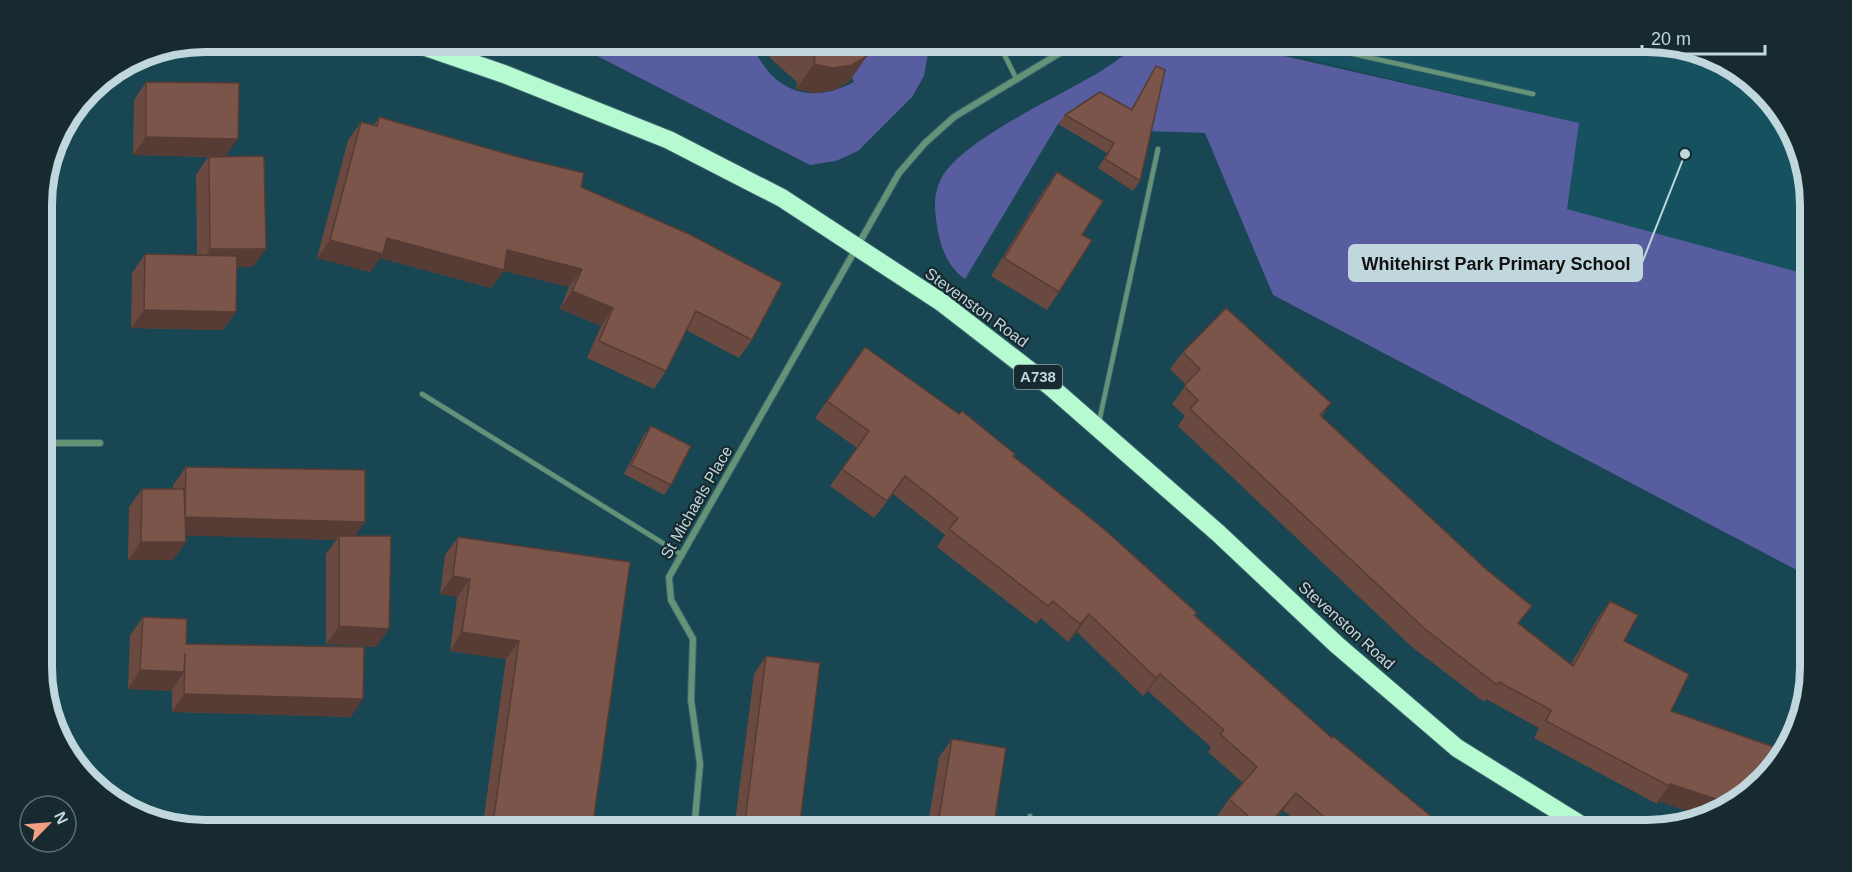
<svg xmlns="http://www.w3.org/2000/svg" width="1852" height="872" font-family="Helvetica,sans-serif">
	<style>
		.built { fill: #165160 }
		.green { fill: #575d9f }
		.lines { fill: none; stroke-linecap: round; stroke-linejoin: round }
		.lane-casing { stroke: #3a636e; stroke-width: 6 }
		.street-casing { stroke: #3a636e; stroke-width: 8 }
		.highway-casing { stroke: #3a636e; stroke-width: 20 }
		.lane { stroke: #649377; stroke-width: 4.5 }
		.street { stroke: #649377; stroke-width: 6 }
		.highway { stroke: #b6fad1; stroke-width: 18 }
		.wall { fill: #6a4940 }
		.shaded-wall { fill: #563c34 }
		.building { fill: #7b554a; stroke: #563c34; stroke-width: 1.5 }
		.labels { text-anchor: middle; stroke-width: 4.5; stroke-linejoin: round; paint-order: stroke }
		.shield { fill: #172a2f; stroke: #8da3aa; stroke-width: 1.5 }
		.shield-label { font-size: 15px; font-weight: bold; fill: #c0d7de }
		.street-label { font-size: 16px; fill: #c0d7de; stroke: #172a2f }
		.rim { fill: none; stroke: #c0d7de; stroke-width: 8 }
		.leader { fill: none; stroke: #c0d7de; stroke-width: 2 }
		.callout-dot { fill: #c0d7de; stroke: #172a2f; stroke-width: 2 }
		.callout { fill: #c0d7de; stroke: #c0d7de; stroke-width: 2 }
		.callout-label { font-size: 18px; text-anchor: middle; font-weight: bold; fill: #111 }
	</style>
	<rect width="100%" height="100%" fill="#184652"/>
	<!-- built -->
	<path class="built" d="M1299 42H1646L1709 55 1776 106 1809 185V275L1566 209 1578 123 1295 56Z"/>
	<!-- green -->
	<path class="green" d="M570 42H751C771 91 808 106 854 82L849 71 868 51 871 42H930L924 76 912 97 858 151 836 161 810 165Z
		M1141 42H1223L1579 123 1567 209 1809 275 1810 577 1273 295 1205 133 1146 131 1093 101 1058 124 965 279C949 268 942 251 938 232 935 213 932 197 941 179 960 140 1065 94 1104 69 1117 61 1129 51 1141 42Z"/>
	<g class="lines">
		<!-- lane casing -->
		<g class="lane-casing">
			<path id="lane" d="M998 42 1017 80
				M1300 42 1533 94
				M422 394 682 555
				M1099 422 1158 149
				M1029 830 1030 816"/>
		</g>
		<!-- street casing -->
		<g class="street-casing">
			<path id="street" d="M43 443H100
				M43 586H47V697
				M694 830 700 764 691 700 693 639 671 600 669 577 899 173 925 143 954 117 1078 42"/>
		</g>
		<!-- highway casing -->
		<g class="highway-casing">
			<path id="highway" d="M411 42 504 74 669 140 782 198 941 302 1051 387 1218 533 1337 645 1457 748 1589 830"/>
		</g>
		<!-- lane -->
		<use href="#lane" class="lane"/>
		<!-- street -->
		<use href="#street" class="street"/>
		<!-- highway -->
		<use href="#highway" class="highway"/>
	</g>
	<!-- wall -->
	<path class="wall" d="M761 42H868L864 48 849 82 834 90 815 93 796 89 797 82 771 59Z
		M1156 66 1140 181 1133 191 1098 168 1107 153 1058 124 1065 115 1131 109 1150 76Z
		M146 82 226 156 253 267H237L223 330 131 328 132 273 145 254 197 255 196 175 208 157 133 155 134 100Z
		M379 117 581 187 752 340 739 358 686 330 666 371 654 389 587 358 601 326 560 309 569 287 504 271 491 288 380 258 370 272 317 258 348 140 361 122 374 125Z
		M1057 172 1082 235 1059 292 1047 310 991 276 1044 190Z
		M865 347 1013 457 1195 615 1332 738 1448 830H1307L1283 810 1267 830H1232L1217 816 1229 799 1243 783 1208 752 1211 747 1148 691 1143 696 1077 632 1068 642 1041 618 1036 624 937 547 945 535 893 494 874 518 830 486 857 448 815 418Z
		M1183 352 1331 403 1322 416 1519 624 1571 664 1598 618 1610 601 1624 641 1671 711 1737 802 1699 815 1658 801 1657 804 1534 738 1539 728 1486 699 1484 702 1412 647 1178 426 1185 416 1172 404 1186 385 1170 369Z
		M651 426 671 485 664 495 624 474 644 435Z
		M186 467 355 536 389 629 376 647 326 644V554L336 540 186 535V542L173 560H128L129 507 142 489H173V485Z
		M458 537 630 562 592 830H482L506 659 450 651 457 597 440 594 445 555Z
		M143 617 186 644 351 717 172 712V690L171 691 128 689 130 635Z
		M766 656 799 830H734L754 674Z
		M952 739 993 830H927L939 757Z"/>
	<!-- shaded-wall -->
	<path class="shaded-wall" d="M867 56 849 82 834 90 815 93 796 89 814 64H852Z
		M146 137 238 139 225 157 133 155Z
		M387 238 507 250 582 269 569 287 504 271 491 288 380 258 370 272 317 258 330 240Z
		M210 249H266L253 267H198Z
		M572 291 613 308 601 326 560 309Z
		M144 310 236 312 223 330 131 328Z
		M185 517 365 522 352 540 339 536 336 540 172 535Z
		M141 542H186L173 560H128Z
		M453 576 470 579 457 597 440 594Z
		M1089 614 1077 632 1068 642 1080 624Z
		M339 626 389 629 376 647 326 644Z
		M462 632 519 641 506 659 450 651Z
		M140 670 184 672 171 691 128 689Z
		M1160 674 1148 691 1143 696 1156 678Z
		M184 694 363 699 351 717 172 712Z
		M1670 784 1731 804 1699 815 1658 801Z
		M1296 793 1283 810 1267 830H1264Z"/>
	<!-- building -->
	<path class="building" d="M798 42H868L864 48 867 56 852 65 832 68 814 64 815 57Z
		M1156 66 1165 70 1140 181 1105 159 1114 143 1065 115 1100 92 1132 110Z
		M146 82 239 83 238 139 146 137Z
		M379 117 518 157 584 173 581 187 689 234 782 283 752 340 696 311 666 371 599 341 613 308 572 291 582 269 507 250 504 270 387 238 383 254 330 240 361 122 377 126Z
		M264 156 266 249H210L209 157Z
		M1057 172 1103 201 1082 235 1092 240 1059 292 1004 258Z
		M145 254 237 256 236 312 144 310Z
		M1226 308 1331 403 1320 415 1487 570 1532 606 1518 623 1573 666 1610 601 1638 615 1624 641 1689 674 1671 711 1774 747 1773 749 1779 751 1737 802 1731 804 1670 784 1669 786 1546 721 1551 710 1499 682 1497 685 1425 629 1190 409 1198 400 1184 386 1200 369 1183 352Z
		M865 347 959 414 962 411 1015 454 1013 456 1104 529 1197 613 1194 615 1332 738 1333 736 1448 830H1340L1296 793 1264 830 1229 799 1257 767 1220 734 1224 730 1160 674 1156 678 1089 614 1080 624 1053 601 1048 606 949 529 958 518 905 476 887 501 842 469 869 431 827 401Z
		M651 426 691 446 671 485 631 465Z
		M186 467 365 470V522L185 517Z
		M142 489H184L186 542H141Z
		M339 536H391L389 629 339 626Z
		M458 537 630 562 592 830H492L519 641 462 632 470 579 453 576Z
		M143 617 187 619 186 644 364 647 363 699 184 694 185 653 184 672 140 670Z
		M766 656 820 663 799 830H744Z
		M952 739 1006 748 993 830H937Z"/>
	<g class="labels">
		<!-- shield labels -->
		<rect class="shield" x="1014" y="365" width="48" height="24" rx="4.5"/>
		<g class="shield-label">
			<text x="1038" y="382">A738</text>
		</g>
		<!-- street labels -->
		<g class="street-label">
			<text transform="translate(977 307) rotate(36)" y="6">Stevenston Road</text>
			<text transform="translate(696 502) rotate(-60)" y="6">St Michaels Place</text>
			<text transform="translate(1347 625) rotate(42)" y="6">Stevenston Road</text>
		</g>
	</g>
	<!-- crop -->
	<path d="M0 0H1852V872H0ZM205 52H1647A153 153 0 0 1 1800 205V667A153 153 0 0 1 1647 820H205A153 153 0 0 1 52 667V205A153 153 0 0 1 205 52Z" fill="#172a2f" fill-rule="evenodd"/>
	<path class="rim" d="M205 52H1647A153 153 0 0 1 1800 205V667A153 153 0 0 1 1647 820H205A153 153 0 0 1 52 667V205A153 153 0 0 1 205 52Z"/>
	<!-- callouts -->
	<path class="leader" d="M1685 154L1642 263"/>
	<circle class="callout-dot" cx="1685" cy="154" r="6"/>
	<rect class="callout" x="1349" y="245" width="293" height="36" rx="6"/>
	<g class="callout-label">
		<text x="1496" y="270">Whitehirst Park Primary School</text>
	</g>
	<!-- north arrow -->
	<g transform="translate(48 824) rotate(65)"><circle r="28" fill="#172a2f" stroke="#5b6f75" stroke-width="1.5"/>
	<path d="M0-4.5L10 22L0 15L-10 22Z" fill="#f39f85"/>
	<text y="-9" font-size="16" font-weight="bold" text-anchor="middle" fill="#c0d7de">N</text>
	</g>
	<!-- scale -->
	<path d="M1642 45v9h123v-9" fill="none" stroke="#c0d7de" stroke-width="3"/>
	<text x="1651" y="45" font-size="18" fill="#c0d7de" stroke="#172a2f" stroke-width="4.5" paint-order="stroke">20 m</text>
</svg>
